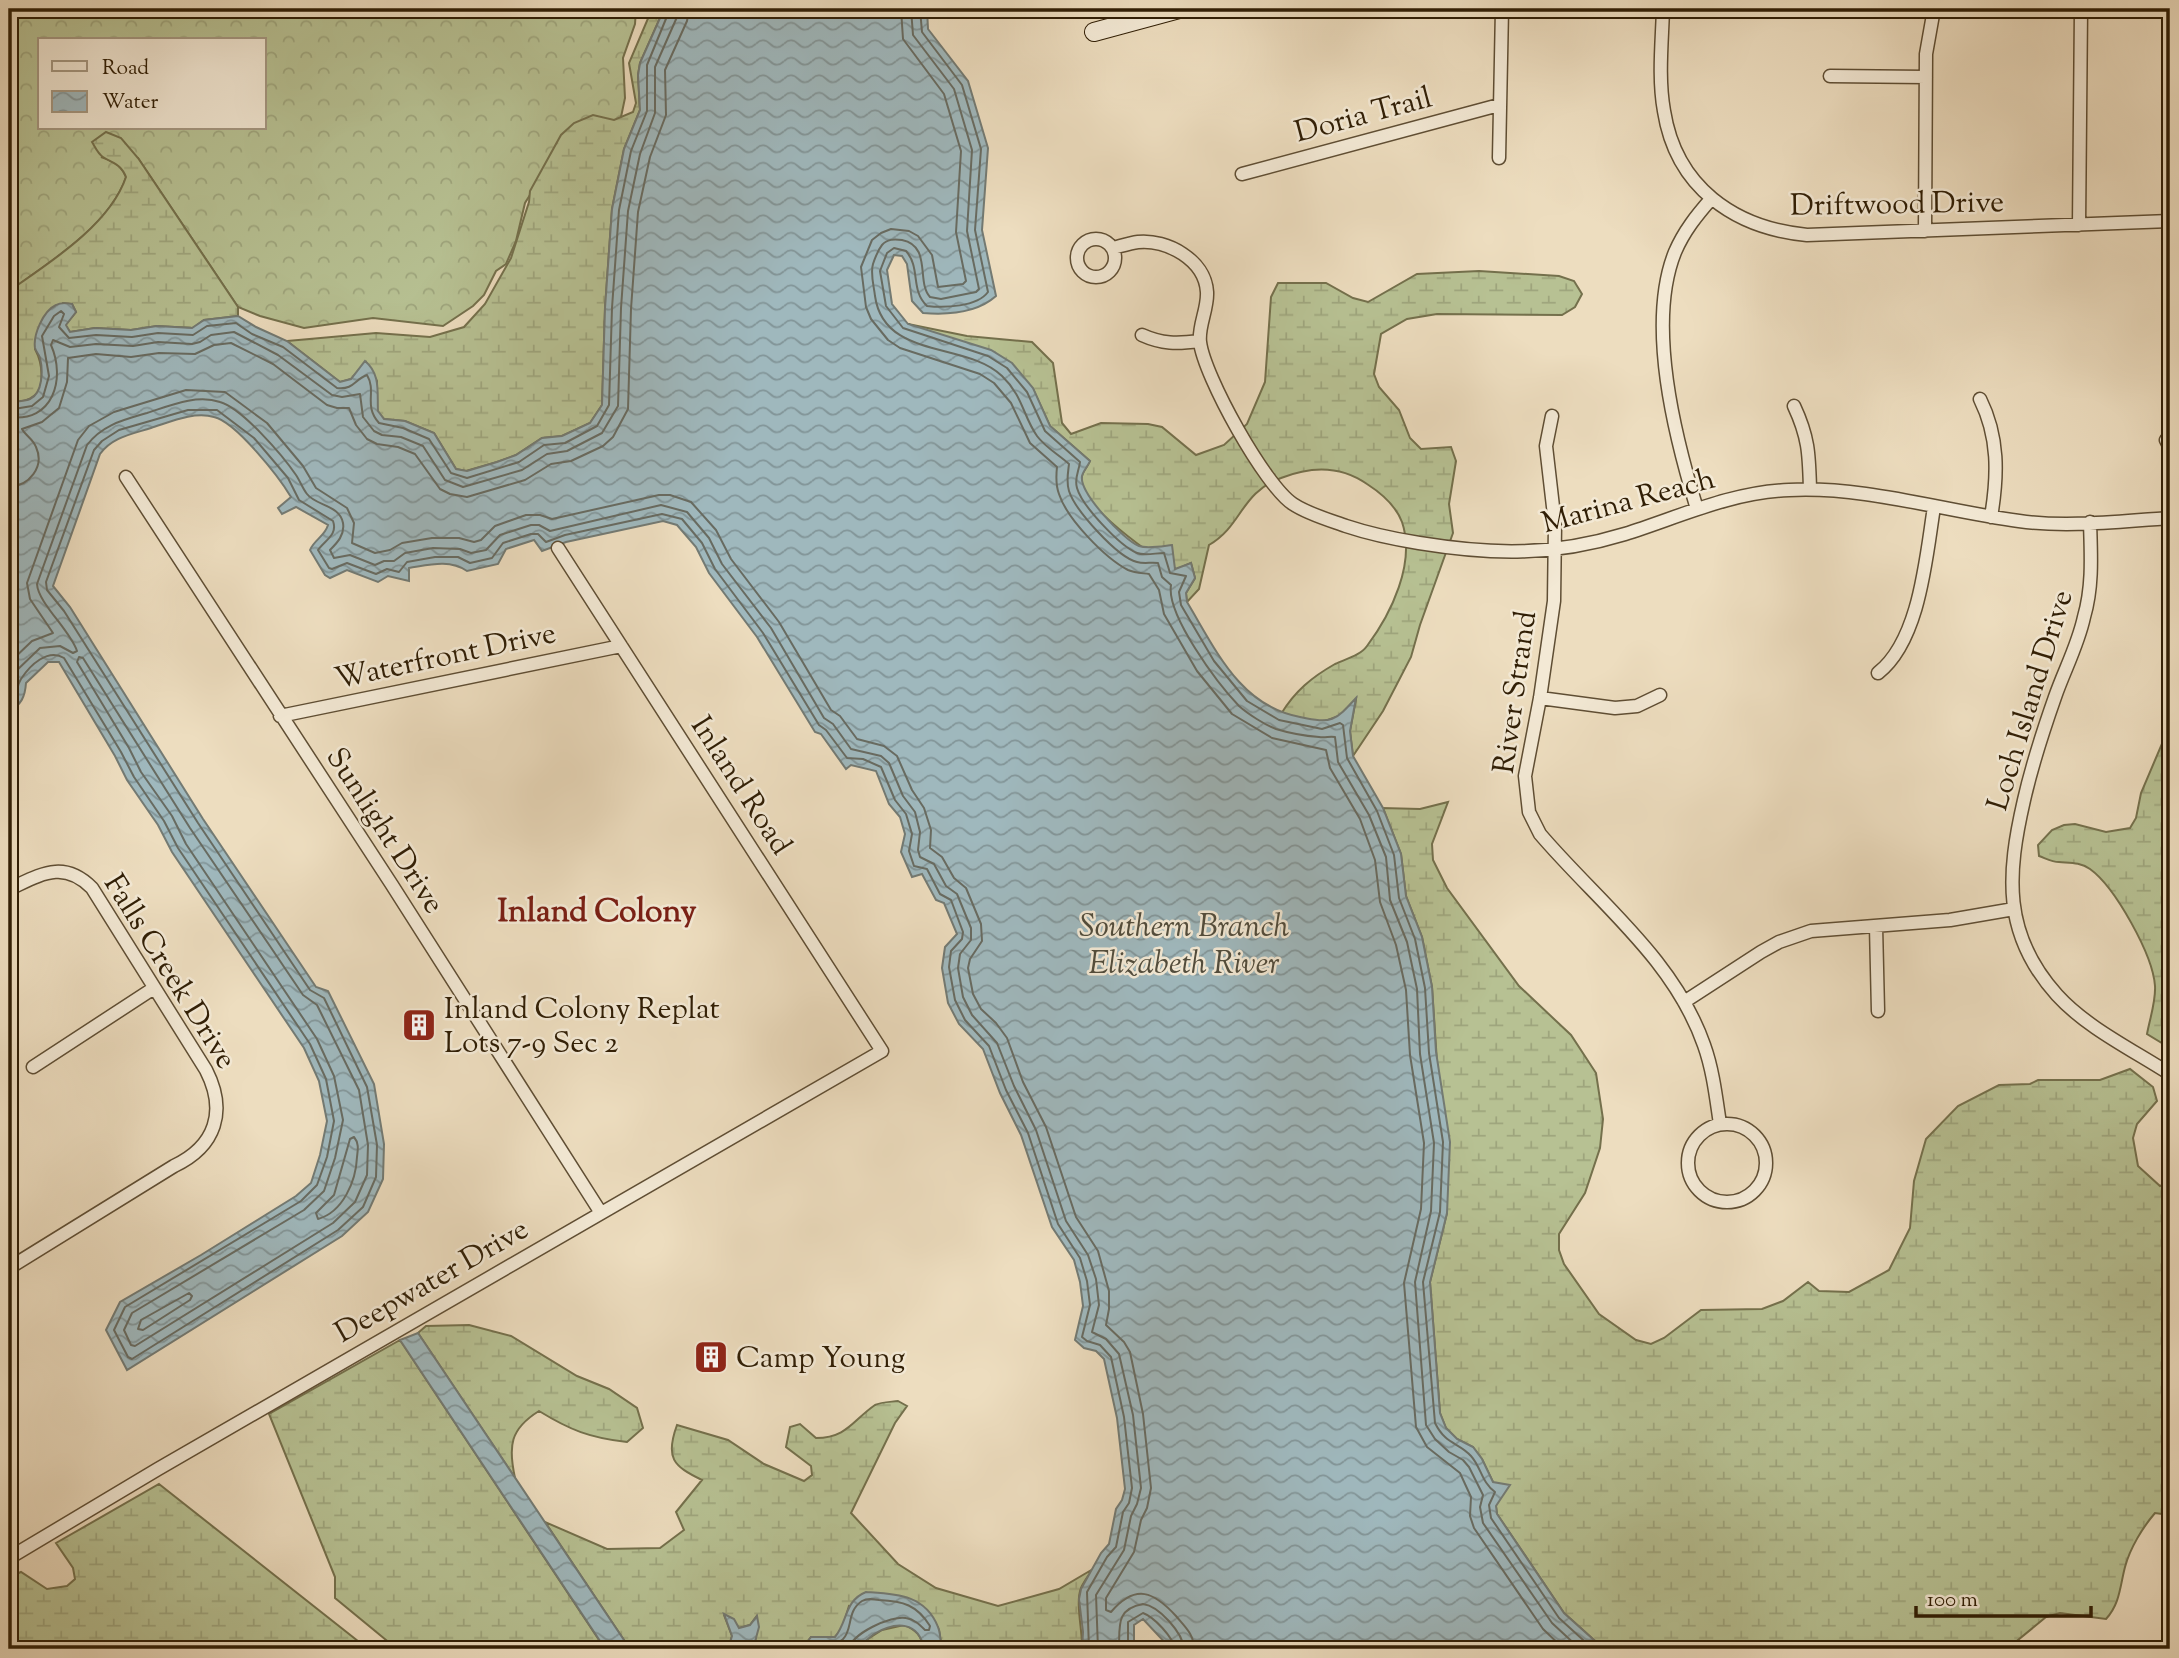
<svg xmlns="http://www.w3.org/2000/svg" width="2179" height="1658" font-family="'Sorts Mill Goudy',serif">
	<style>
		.forest { fill: url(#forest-crowns); stroke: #74704c; stroke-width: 2; fill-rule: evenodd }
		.wetland { fill: url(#wetland-marsh); stroke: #74704c; stroke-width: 2 }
		.water { fill: url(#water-waves); stroke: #737a73; stroke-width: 2 }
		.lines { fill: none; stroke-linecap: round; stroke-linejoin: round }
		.shore { stroke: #686b61; stroke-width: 2 }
		.street-casing { stroke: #5f4e34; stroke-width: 15 }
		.secondary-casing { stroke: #301e05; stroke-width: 20 }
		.street { stroke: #f3e9d5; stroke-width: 12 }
		.secondary { stroke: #f3e9d5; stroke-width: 18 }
		.labels { text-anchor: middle; stroke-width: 5; stroke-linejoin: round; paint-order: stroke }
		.street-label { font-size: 30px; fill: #301e05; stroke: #f3e9d5 }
		.poi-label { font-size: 30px; fill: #301e05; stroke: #f3e9d5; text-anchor: start }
		.neighbourhood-label { font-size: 32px; font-weight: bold; fill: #7a1f14; stroke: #f3e9d5 }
		.water-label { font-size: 32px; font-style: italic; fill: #514c3c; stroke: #f3e9d5 }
	</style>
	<defs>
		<pattern id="forest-crowns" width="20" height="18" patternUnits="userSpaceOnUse" patternTransform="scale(1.75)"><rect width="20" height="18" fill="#b7c193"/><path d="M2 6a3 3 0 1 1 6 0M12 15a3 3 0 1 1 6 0" fill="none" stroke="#9ea57d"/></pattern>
		<pattern id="wetland-marsh" width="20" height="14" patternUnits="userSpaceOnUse" patternTransform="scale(1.75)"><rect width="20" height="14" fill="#b7c193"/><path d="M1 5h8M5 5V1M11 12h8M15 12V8" fill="none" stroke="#9ea57d"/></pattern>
		<pattern id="water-waves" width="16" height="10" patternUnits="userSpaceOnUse" patternTransform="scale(1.75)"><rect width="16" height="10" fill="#9fb8bd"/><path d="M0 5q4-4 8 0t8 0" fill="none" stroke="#829598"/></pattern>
	</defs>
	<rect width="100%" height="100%" fill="#edddbf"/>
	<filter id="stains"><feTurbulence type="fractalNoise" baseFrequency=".00286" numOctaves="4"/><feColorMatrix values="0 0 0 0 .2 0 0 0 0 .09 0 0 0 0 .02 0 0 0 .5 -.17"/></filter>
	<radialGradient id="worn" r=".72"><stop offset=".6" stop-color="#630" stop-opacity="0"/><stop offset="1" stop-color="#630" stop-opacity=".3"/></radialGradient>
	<!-- forest -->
	<path class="forest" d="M9 9H636L635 24 623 58 625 98 621 117 604 139 540 179 525 203 516 241 506 264 496 271 484 295 473 306 443 326 373 318 304 328 260 316 238 307 138 158 101 157C113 161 121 164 126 177 110 225 49 263 9 291ZM40 40H264V128H40Z"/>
	<!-- wetland -->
	<path class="wetland" d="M652 9H664L640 63 638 75 640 110 624 149 612 209 605 308 602 405 590 423 562 436 542 438 516 455 497 462 466 471 456 469 434 433 405 421 384 419 377 411V381L366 362 351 379 340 382 287 341 376 333 430 337 464 327 485 304 511 258 529 202 530 191 561 135 574 123 593 115 614 120 633 112 636 103 629 63Z
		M106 132 121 138 138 158 238 307V316L204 320 193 328 157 326 131 330 95 328 70 332 65 325 76 312 72 304 63 303 35 349C42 362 47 390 31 398 26 401 19 401 13 403L9 399V291C49 263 110 225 126 177 121 164 114 164 103 157 98 154 95 147 92 142Z
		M1479 271 1559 276 1574 281 1582 294 1575 307 1562 315 1437 314 1407 319 1381 334 1374 374 1379 387 1399 410 1410 438 1421 449 1451 447 1456 461 1449 504 1453 533 1420 625 1411 657 1383 711 1353 756 1350 731 1356 699 1339 716 1322 722 1281 714C1295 691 1312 677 1335 664 1345 659 1360 656 1367 646 1391 614 1416 563 1402 522 1396 506 1381 493 1367 484 1340 465 1311 466 1281 478 1240 493 1243 525 1209 545L1199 589 1187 602 1186 593 1195 578 1191 563 1175 570C1154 556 1076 505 1082 476 1083 471 1088 466 1090 461L1050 426 1033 389 908 324 967 336 1032 342 1053 363 1062 423 1071 434 1101 423 1148 424 1162 427 1196 455 1224 445 1247 424 1265 382 1271 297 1278 283H1326L1353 298 1368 302 1417 274Z
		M2170 725V1048L2147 1034C2150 1018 2156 1001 2155 986 2153 955 2115 887 2090 869 2080 862 2070 863 2059 862 2052 862 2045 858 2039 856L2038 845 2052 830 2064 825 2075 824 2106 832 2130 828 2136 818 2141 793Z
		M1448 802 1432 844 1433 860 1447 888 1519 986 1571 1035 1596 1073 1603 1119 1600 1148 1585 1193 1559 1234V1250L1564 1264 1599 1314 1636 1340 1651 1344 1664 1338 1701 1310 1762 1309 1783 1301 1808 1282 1819 1291 1849 1292 1889 1270 1910 1228 1914 1181 1926 1139 1958 1106 1999 1085 2030 1084 2038 1080H2100L2130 1069 2153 1087 2157 1101 2137 1124 2133 1138 2138 1166 2160 1186 2170 1182 2168 1227 2170 1231V1515L2155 1513C2143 1527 2130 1548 2125 1567 2120 1586 2120 1604 2106 1619L2060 1613 2046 1617 2007 1649H1604L1564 1613 1497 1514 1493 1482 1482 1459 1473 1447 1457 1439 1446 1428 1440 1413 1430 1282 1447 1213 1432 987 1422 937 1406 896 1401 854 1383 808 1420 809Z
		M469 1325 511 1336 577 1376 609 1389 637 1408 643 1428 627 1442C590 1438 570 1430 539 1411 510 1429 508 1446 515 1478L418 1333 426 1326Z
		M400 1340 605 1649H542L535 1646 526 1649H397L335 1598V1577L269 1414Z
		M898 1401 907 1406 895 1423 851 1513 898 1564 936 1588 998 1606 1059 1589 1093 1569C1089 1575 1084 1581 1081 1588 1075 1603 1083 1632 1082 1649H942L939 1630 934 1620 849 1606 842 1629 834 1638 811 1637 804 1646 797 1649H753L751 1648 756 1638V1617L750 1625 739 1628 724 1615 732 1636 728 1649H630L545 1522 607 1549 660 1548 684 1530 676 1512 702 1480C673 1466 665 1458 677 1425L728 1440 764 1464 804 1481 812 1475 811 1466 786 1447 790 1427 800 1424 816 1438C847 1438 853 1420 875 1405 881 1402 890 1402 898 1401Z
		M159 1484 368 1649H9V1577L21 1572 47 1589 67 1586 75 1579 73 1568 56 1543Z
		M904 1625C917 1630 921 1636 924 1649H852L882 1630Z"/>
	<!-- water -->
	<path class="water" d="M664 9H927L928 29 968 81 988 148 982 230 996 296C977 313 948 315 923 313L912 301 907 264 902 256 894 255 887 270 892 304 908 324 991 350 1012 363 1033 388 1050 426 1090 461C1088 466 1083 471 1082 476 1079 493 1124 540 1139 546 1148 549 1163 546 1172 545L1175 569 1191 563 1195 578 1186 593 1187 602C1216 650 1240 706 1300 717 1332 724 1335 721 1356 698L1350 731 1353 756 1383 808 1401 854 1406 896 1422 937 1432 987 1436 1052 1450 1142 1447 1213 1430 1282 1440 1413 1446 1428 1457 1439 1473 1447 1482 1459 1493 1482 1510 1485 1496 1506 1497 1514 1564 1613 1604 1649H1171L1143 1619 1134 1625V1649H1082L1083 1632 1079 1599 1081 1589 1101 1553 1109 1544 1116 1509 1122 1500 1125 1489 1117 1418 1104 1359 1096 1351 1084 1348 1075 1340 1083 1306 1080 1282 1074 1260 1052 1227 1021 1135 1000 1093 983 1049 959 1024 948 1003 942 968 945 947 957 934 944 903 936 900 922 874 912 877 901 852 905 834 900 817 889 804 876 771 851 765 846 769 821 734 815 732 757 637 709 573 696 547 677 525 663 521 566 542 542 551 534 540 506 549 498 564 467 571C449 559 429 565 409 568V581L388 576 378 582 347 570 330 578 325 575 310 550C314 540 325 536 328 525L296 507 282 514 278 508 291 497C279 477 236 422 214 417 194 411 170 422 151 428 132 434 112 437 100 454L53 586 70 607 203 819 316 987 328 991 374 1084 384 1144 383 1179 368 1212 342 1236 127 1370 106 1330 120 1302 201 1255 296 1196 311 1183 320 1155 327 1121 319 1081 304 1048 172 852 158 825 127 780 115 756 59 662H48L26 683C25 698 21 704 9 712V646L12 642 9 636V475L12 458 9 450V399L14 402C19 401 25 401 30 399 43 393 43 370 40 358 38 352 37 354 35 348 33 335 43 311 56 305 61 302 67 303 72 304L76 312 66 325 70 332 95 328 131 330 157 326 192 328 204 320 238 316 256 327 287 341 340 382 351 379 365 361C381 374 377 393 378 411L384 419 405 421 434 433 456 469 467 471 497 462 516 455 542 438 562 436 590 423 602 405 605 308 612 209 624 149 640 110 638 75 640 63Z
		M418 1333 630 1649H605L604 1647 400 1340Z
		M866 1592C895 1594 925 1594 938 1627 941 1634 940 1642 942 1649H924C919 1621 896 1621 874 1634 867 1639 860 1647 852 1649 840 1652 810 1649 797 1649L804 1646 811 1637H835C848 1621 844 1601 866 1592Z
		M724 1614 734 1619 739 1628 750 1625 757 1616 759 1627 753 1649H728L732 1636Z"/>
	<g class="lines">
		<!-- shore -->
		<path class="shore" d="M901 9 903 39 944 94 961 151 956 232 966 281 963 284 938 287 932 255 918 236 909 231 891 229 881 233 872 240 861 267 866 307 871 319 888 340 900 348 980 374 994 383 1011 403 1030 443 1057 467C1056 476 1056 486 1059 494 1067 519 1105 558 1128 570 1135 573 1142 573 1149 574L1159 590 1164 614 1197 671 1232 714 1272 738 1326 750 1330 768 1360 819 1375 860 1380 902 1396 945 1406 990 1410 1055 1424 1143 1421 1209 1404 1283 1416 1427 1427 1447 1460 1473 1471 1497 1470 1516 1474 1528 1543 1629 1564 1649
			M911 9 913 35 954 89 972 150 967 231 979 289 976 292 941 299 930 297C916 282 932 246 902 240 894 239 887 239 882 245 878 250 875 258 873 264 870 274 874 286 875 296 884 360 966 341 1002 376 1023 396 1023 416 1037 436 1045 447 1059 455 1069 464 1068 473 1066 482 1069 491 1075 510 1117 557 1137 562 1144 564 1151 562 1158 563L1162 577 1171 585C1166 615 1218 684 1239 706 1248 714 1265 725 1276 729 1289 733 1306 736 1319 737 1326 738 1329 736 1335 737L1338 762 1369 815 1386 857 1390 900 1407 942 1417 989 1420 1054 1434 1143 1431 1211 1415 1282 1426 1425 1435 1439 1449 1452 1463 1460 1469 1467 1483 1495 1480 1507 1483 1523 1552 1623 1580 1649
			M920 9 922 32 962 85 981 149 975 230 988 292C977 307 944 308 927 306 910 290 921 268 906 251L894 248 887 253 880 271 886 306 903 328 988 356 1007 368 1027 392 1045 431 1080 462C1079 471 1074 478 1077 488 1082 506 1120 546 1137 553 1144 556 1156 553 1164 553L1170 573 1186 576 1179 592 1181 605 1214 661 1247 701 1279 720 1322 729 1340 723 1343 725 1347 758 1377 811 1394 855 1399 898 1415 939 1425 988 1429 1053 1443 1142 1440 1212 1423 1282 1435 1423C1446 1445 1458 1442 1471 1456 1481 1467 1482 1483 1495 1492L1489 1505 1491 1518 1559 1618 1593 1649
			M9 408 14 409 32 406 43 397 49 376 42 336 54 316 61 311 64 314 59 327 69 338 96 335 132 337 158 333 193 335 207 326 236 323 252 334 283 347 337 388C354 390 355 379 367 375 377 392 363 405 379 423L403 428 429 439 451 473 467 478 519 462 544 445 565 443 597 426 609 405 612 308 619 210 631 151 647 111V65L670 9
			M9 417C53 423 66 379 51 345L53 340 70 347 96 344 133 346 158 342 192 344 200 342 211 335 234 332 278 355 332 395 342 397 360 394 363 417 374 431 382 435 401 437 423 446 445 480 463 487 522 470 547 454 567 451 602 433 618 406 621 308 628 211 640 154 655 113V67L677 17 678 9
			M9 487C29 486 45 467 36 447 33 439 25 435 22 429L42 422 59 408 67 382 68 358 96 354 131 357 159 353 195 354 214 345 231 343 273 364 327 405 337 408H349L356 425 367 439 377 444 398 447 415 454 440 489 450 494 467 497 525 480 551 464 571 461 603 446 613 437 628 409 631 309 638 212 650 157 666 115 665 70 687 21 689 9
			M79 657 83 658 190 828 303 995 317 1005 359 1090 368 1145 367 1175 355 1202 333 1223 135 1346 131 1345 124 1330 132 1313 304 1210 324 1191 335 1158 343 1120 334 1076 317 1039 186 844 172 816 141 772 129 748 77 662Z
			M9 663 32 641 53 633 30 599 27 583 78 440 89 426 114 412 186 390 225 392 267 423 303 466 316 488 347 508 354 523 352 543 375 553 390 550 402 543 432 538H459L474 542 481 540 495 526 526 515H540L552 519 659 495H670L691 502 716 530 731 559 779 622 831 710 840 716 857 739 884 746 897 756 912 790 924 808 931 830 930 848 942 857 954 878 966 888 981 924 982 941 970 959 968 968 973 994 981 1009 996 1023 1007 1038 1023 1082 1046 1127 1076 1217 1098 1251 1109 1291V1309L1106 1325 1124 1342 1130 1352 1143 1414 1151 1488 1147 1508 1141 1520 1134 1552 1106 1598V1610L1111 1612C1136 1583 1154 1592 1176 1616 1185 1627 1194 1634 1194 1649
			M9 692 14 673 40 648 60 646 73 653 77 651C70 630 38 603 37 584L87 445C102 425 123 420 147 413 169 406 196 394 220 402 242 408 283 456 296 475 300 481 303 489 307 494 316 506 340 505 343 523 345 535 337 543 330 550L334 558 350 555 375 565 384 561H394L405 553 433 548 460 549 471 553 486 550 500 535 531 525H539L550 531 661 505 687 512 709 538 722 564 771 628 824 718 833 724 851 749 881 756 889 763 903 796 915 812 920 832 918 850 920 857 934 864 946 886 957 894 971 928V940L960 954 958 968 963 997 972 1015 997 1043 1014 1086 1036 1130 1066 1221 1088 1255 1096 1279 1099 1305 1092 1332 1106 1339 1119 1354 1133 1415 1141 1488 1137 1504 1131 1516 1124 1550 1096 1595 1098 1649
			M9 704C19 696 15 688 21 679 30 665 48 648 64 658L121 752 134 777 164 821 178 848 310 1044 326 1079 334 1121 327 1157 317 1185 301 1201 125 1307 114 1330 128 1357 132 1359 338 1230 363 1207 376 1177 377 1145 367 1087 324 998 310 990 198 823 64 611 47 590 46 582 94 450 102 441 119 430 188 410H217L254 438 288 478 299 500 333 521C338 535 325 540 318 550L329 568 332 569 347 563 376 574 387 569 399 572 407 562 435 557H458L470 563 492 558 503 543 531 534H538L546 542 565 535 662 514 682 519 702 543 715 569 763 633 819 725 826 730 847 758 863 759 881 767 895 800 906 814 912 834 909 851 914 866 927 869 940 894 951 900 963 932 962 939 951 951 949 967 955 1000 965 1020 989 1046 1006 1090 1028 1133 1058 1224 1080 1258 1087 1281 1090 1305 1082 1337 1087 1341 1100 1345 1111 1357 1124 1417 1132 1488 1129 1503 1123 1512 1116 1547 1107 1557 1087 1592 1089 1649
			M354 1137C359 1143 358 1149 357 1157 356 1181 343 1212 318 1219L316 1213 334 1195 350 1139Z
			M189 1293 192 1296 190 1300 143 1330 138 1329 141 1320Z
			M811 1649 815 1645C864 1648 839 1616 862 1601 867 1598 873 1599 879 1600 903 1601 917 1605 930 1626L929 1630H925C920 1625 914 1619 906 1618 891 1615 851 1634 849 1649
			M1119 1649C1120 1627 1115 1609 1143 1604 1159 1606 1183 1633 1184 1649
			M1128 1649V1622L1143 1613C1154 1617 1173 1637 1175 1649"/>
		<!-- street casing -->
		<g class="street-casing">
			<path id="street" d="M1663 9C1662 42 1658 78 1664 111 1676 187 1734 228 1807 235L2170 221
				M1830 76 1926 77
				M1499 158 1502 9
				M1242 174 1499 105
				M2079 225 2081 9
				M1925 231 1926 54 1934 9
				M1077 258a19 19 0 1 1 38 0a19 19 0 1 1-38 0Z
				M1113 248C1121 246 1130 243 1138 242 1167 239 1205 260 1207 292 1208 309 1198 326 1200 342 1204 376 1265 486 1293 504 1308 514 1329 520 1346 526 1370 534 1394 539 1419 543 1493 555 1553 556 1625 534 1679 517 1731 492 1789 490 1866 486 1943 511 2019 521 2068 528 2121 521 2170 518
				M1142 335C1162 344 1177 344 1199 341
				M1980 399C1999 437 1998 475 1991 517
				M1794 406C1809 438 1809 455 1810 489
				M1552 416 1546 446 1555 524 1554 601 1540 698 1525 776 1529 812 1540 834C1598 902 1674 959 1704 1045 1713 1070 1716 1097 1720 1124
				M2166 440 2170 448
				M126 477 392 885 601 1213
				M1697 509C1675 437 1646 324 1675 252 1684 231 1697 215 1711 199
				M2090 522C2091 555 2093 586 2084 617 2078 645 2064 671 2055 697 2043 731 2032 765 2024 800 2007 874 2002 934 2057 995 2087 1028 2133 1050 2170 1074
				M1878 673C1920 640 1926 557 1934 507
				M1540 698 1615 708 1637 706 1660 695
				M280 716 621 646
				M9 889C40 875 63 859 92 888L206 1070C227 1111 216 1146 174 1166L9 1268
				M1876 926 1878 1011
				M1684 1002 1761 952 1779 942 1811 931 1950 920 2014 909
				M33 1067 154 988
				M1688 1163a39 39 0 1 1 78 0a39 39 0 1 1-78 0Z
				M9 1558 158 1469 882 1051 558 548"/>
		</g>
		<!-- secondary casing -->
		<g class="secondary-casing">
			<path id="secondary" d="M1094 32 1179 9"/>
		</g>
		<!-- street -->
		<use href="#street" class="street"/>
		<!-- secondary -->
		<use href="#secondary" class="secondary"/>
	</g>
	<!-- icons -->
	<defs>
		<g id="building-square" transform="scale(1.75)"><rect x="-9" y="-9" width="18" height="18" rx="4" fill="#8f2418" stroke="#f3e9d5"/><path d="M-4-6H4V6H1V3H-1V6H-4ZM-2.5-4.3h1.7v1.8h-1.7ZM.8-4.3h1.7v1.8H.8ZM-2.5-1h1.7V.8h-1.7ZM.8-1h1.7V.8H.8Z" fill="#fff"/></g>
	</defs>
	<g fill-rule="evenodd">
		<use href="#building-square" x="419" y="1025"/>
		<use href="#building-square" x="711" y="1357"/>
	</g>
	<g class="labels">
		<!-- street labels -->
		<g class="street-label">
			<text transform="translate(1363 114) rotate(-15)" y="10">Doria Trail</text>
			<text transform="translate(1897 203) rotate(-1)" y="10">Driftwood Drive</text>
			<text transform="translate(1628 500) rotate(-15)" y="10">Marina Reach</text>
			<text transform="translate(445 655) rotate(-12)" y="10">Waterfront Drive</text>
			<text transform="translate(1514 692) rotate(-82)" y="10">River Strand</text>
			<text transform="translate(2029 700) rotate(-73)" y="10">Loch Island Drive</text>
			<text transform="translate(742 785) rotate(57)" y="10">Inland Road</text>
			<text transform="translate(386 830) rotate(57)" y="10">Sunlight Drive</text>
			<text transform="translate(171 971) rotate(58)" y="10">Falls Creek Drive</text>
			<text transform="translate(431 1280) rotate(-30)" y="10">Deepwater Drive</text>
		</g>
		<!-- poi labels -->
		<g class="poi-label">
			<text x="444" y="1018">Inland Colony Replat<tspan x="444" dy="34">Lots 7-9 Sec 2</tspan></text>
			<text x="736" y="1367">Camp Young</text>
		</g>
		<!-- neighbourhood labels -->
		<g class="neighbourhood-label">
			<text x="597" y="921">Inland Colony</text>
		</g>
		<!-- water labels -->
		<g class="water-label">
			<text x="1184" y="936">Southern Branch<tspan x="1184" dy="37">Elizabeth River</tspan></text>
		</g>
	</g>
	<!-- margin -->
	<rect width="2179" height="1658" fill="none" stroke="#edddbf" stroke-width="35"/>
	<rect x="10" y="10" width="2158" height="1637" fill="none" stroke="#301e05" stroke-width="3.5"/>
	<rect x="18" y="18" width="2144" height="1623" fill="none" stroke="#301e05" stroke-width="2"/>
	<!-- legend -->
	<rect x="38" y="38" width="228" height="91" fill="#f3e9d5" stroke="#a59882" stroke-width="2"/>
	<rect x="52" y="61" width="35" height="10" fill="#f3e9d5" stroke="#a59882" stroke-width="2"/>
	<text x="102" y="74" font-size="21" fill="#301e05">Road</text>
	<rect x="52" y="91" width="35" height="21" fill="url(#water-waves)" stroke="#a59882" stroke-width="2"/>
	<text x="102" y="108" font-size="21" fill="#301e05">Water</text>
	<!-- scale -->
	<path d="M1916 1606v10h175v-10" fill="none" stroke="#301e05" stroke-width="3.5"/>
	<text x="1927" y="1606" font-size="21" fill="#301e05" stroke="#f3e9d5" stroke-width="5" paint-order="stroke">100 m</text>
	<rect width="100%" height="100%" filter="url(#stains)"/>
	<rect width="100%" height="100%" fill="url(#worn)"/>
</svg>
